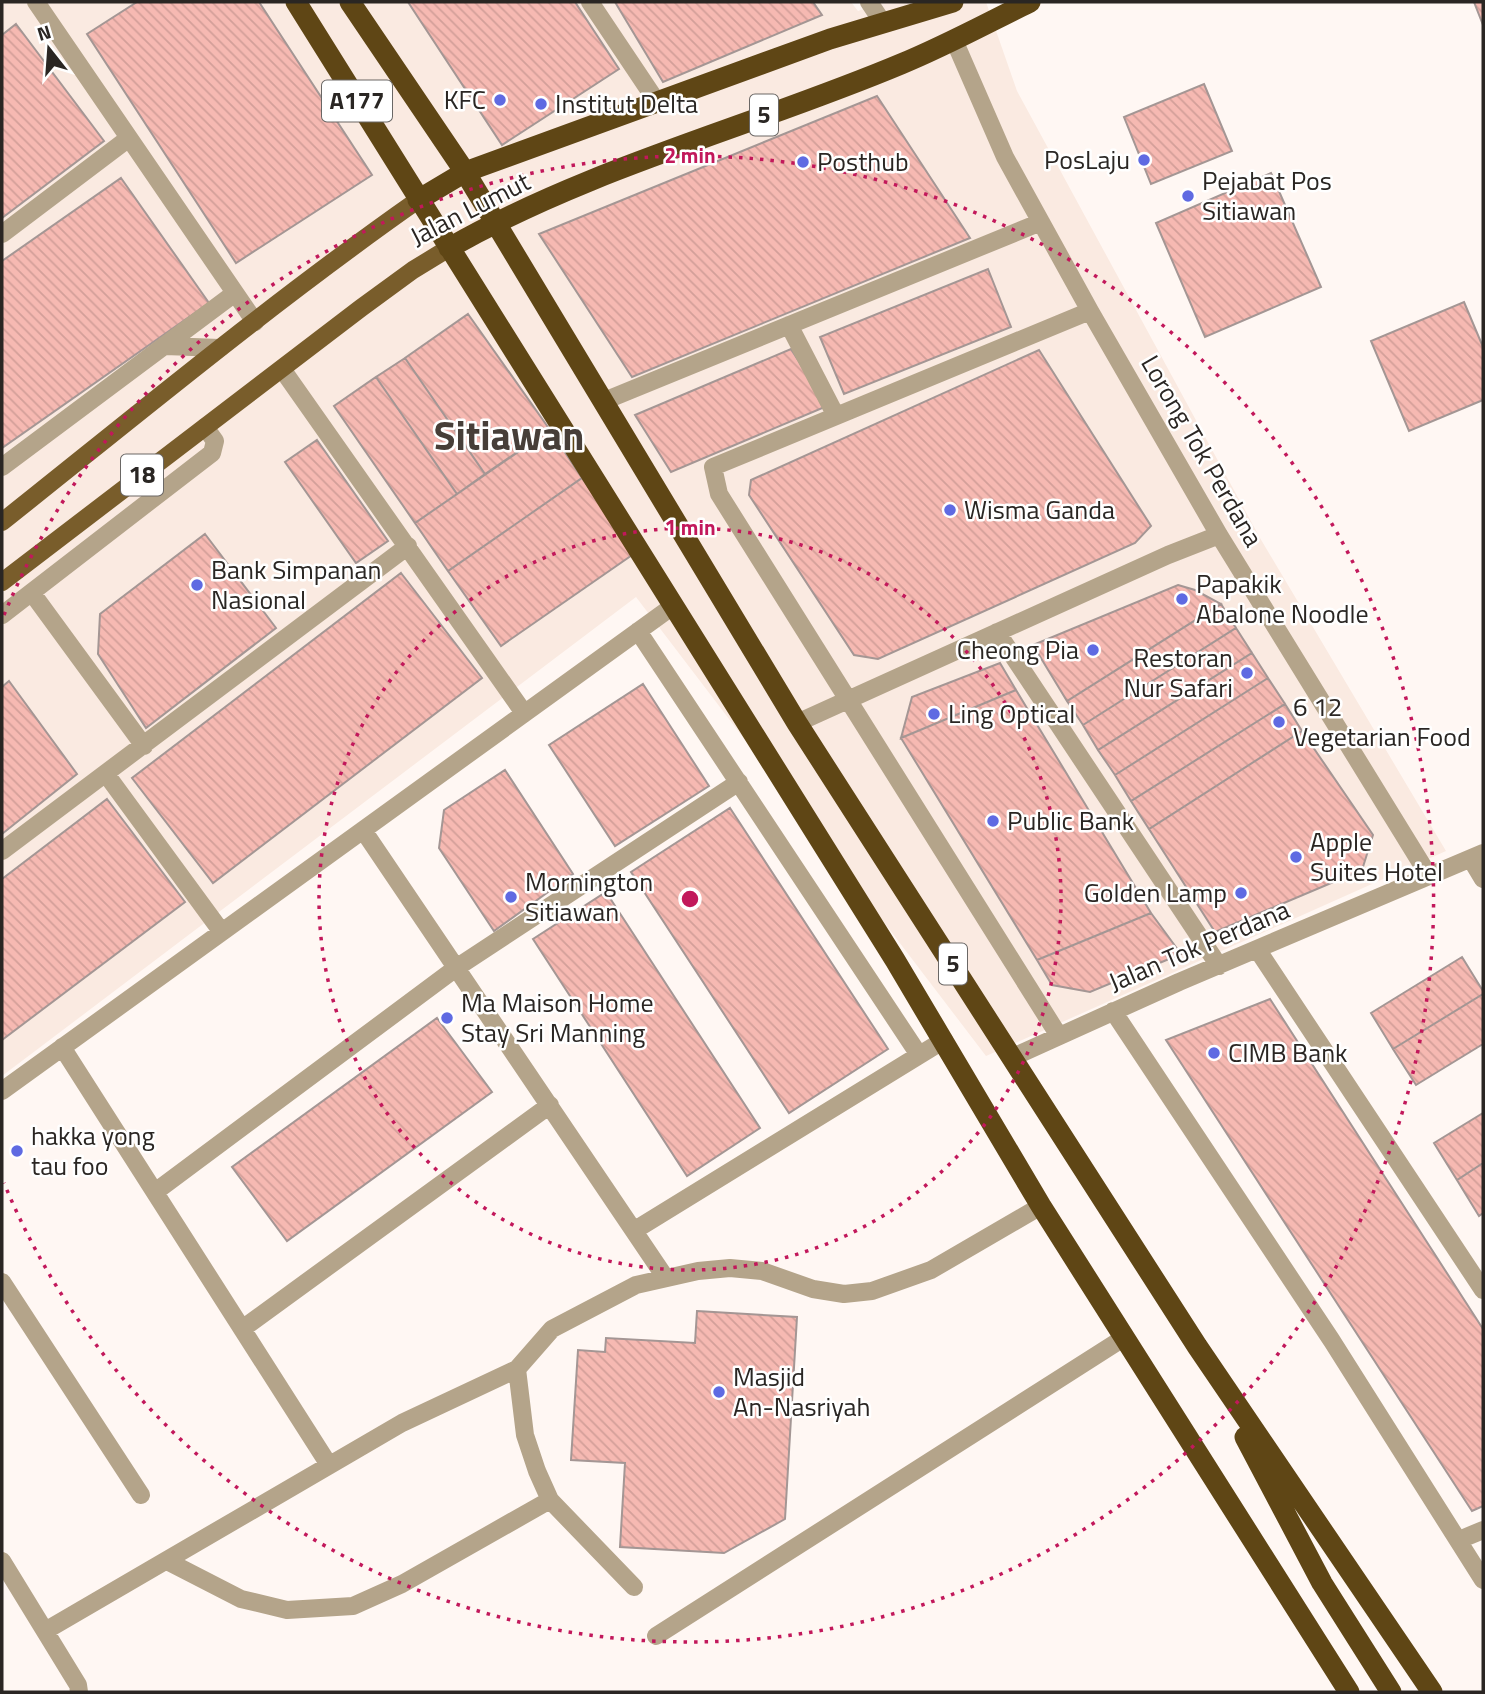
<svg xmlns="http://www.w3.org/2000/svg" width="1485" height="1694" font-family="'Titillium Web',sans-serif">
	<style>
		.built { fill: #faeae1 }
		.building { fill: url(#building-back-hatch); stroke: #a49694; stroke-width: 2 }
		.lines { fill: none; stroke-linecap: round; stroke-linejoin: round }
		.minor { stroke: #b4a48a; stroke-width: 18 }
		.major { stroke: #795d2b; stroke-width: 18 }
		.highway { stroke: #5f4615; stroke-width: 21 }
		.ring { fill: none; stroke: #c2185b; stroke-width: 3.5; stroke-dasharray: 3.5 7 }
		.poi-dot { fill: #5f6ae2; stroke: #fff; stroke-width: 2.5 }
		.labels { text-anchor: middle; stroke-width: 5; stroke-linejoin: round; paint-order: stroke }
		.shield { fill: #fff; stroke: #6a6765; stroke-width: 2 }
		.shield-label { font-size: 24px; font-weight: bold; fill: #2a2623 }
		.poi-label { font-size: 26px; fill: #2a2623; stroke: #fff; text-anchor: start }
		.street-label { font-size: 26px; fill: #2a2623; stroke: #fff }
		.town-label { font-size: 40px; font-weight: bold; fill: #473e38; stroke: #fff }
		.centre { fill: #c2185b; stroke: #fff; stroke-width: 3.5 }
		.ring-label { font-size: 21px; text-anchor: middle; font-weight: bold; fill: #c2185b; stroke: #fff; stroke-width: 5; stroke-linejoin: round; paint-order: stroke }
	</style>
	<defs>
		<pattern id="building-back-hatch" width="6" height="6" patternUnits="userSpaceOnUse" patternTransform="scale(1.75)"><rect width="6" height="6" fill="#f6b9b2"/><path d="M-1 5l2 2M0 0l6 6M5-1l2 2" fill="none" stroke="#d39f99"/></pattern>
	</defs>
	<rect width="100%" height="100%" fill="#fff7f3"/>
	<!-- built -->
	<path class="built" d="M2 2H851L858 11 883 2H986L1017 91 1260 538 1446 851 986 1056 636 597 2 1076Z"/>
	<!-- building -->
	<path class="building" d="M137 2H259L372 175 236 263 87 34Z
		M408 2H575L619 69 502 145Z
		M615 2H813L822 15 663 82Z
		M1474 2H1483V25Z
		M16 24 104 141 2 218V35Z
		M1204 84 1232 151 1151 184 1124 117Z
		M877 96 970 238 632 377 539 234Z
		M1271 173 1321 287 1205 337 1156 223Z
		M121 178 209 303 2 448V261Z
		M988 269 1011 327 844 394 820 337Z
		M1464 302 1483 347V400L1409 431 1371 341Z
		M468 314 550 430 485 474 405 358Z
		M791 349 827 406 671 472 635 415Z
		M1039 350 1151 526 1135 543 878 659 854 655 749 495 751 480Z
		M405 358 485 474 457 494 376 377Z
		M376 377 457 494 415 523 334 406Z
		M550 430 582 478 448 571 415 523Z
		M317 440 388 541 356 563 285 462Z
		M582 478 635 553 501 646 448 571Z
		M205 534 276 628 146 728 98 654 100 614Z
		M401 573 482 678 213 883 132 778Z
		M1178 585 1195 590 1221 604 1067 701 1033 645Z
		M1221 604 1236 628 1083 725 1067 701Z
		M1236 628 1252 653 1098 750 1083 725Z
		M1252 653 1268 678 1115 775 1098 750Z
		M1000 663 1016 690 901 738 912 697Z
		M1268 678 1285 704 1131 801 1115 775Z
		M9 681 77 774 2 834V687Z
		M643 684 709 786 615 846 549 745Z
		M1016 690 1151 913 1037 960 901 738Z
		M1285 704 1302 731 1149 829 1131 801Z
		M1302 731 1373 835 1362 870 1215 932 1149 829Z
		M505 770 573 874 494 931 439 848 444 810Z
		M107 799 185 902 2 1040V879Z
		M730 808 888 1049 789 1113 631 872Z
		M606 892 760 1128 687 1176 533 939Z
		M1151 913 1181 954 1090 992 1052 985 1037 960Z
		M1462 957 1483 991V994L1393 1049 1371 1013Z
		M1483 994V1044L1416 1085 1393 1049Z
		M1270 999 1483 1329V1506L1472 1511 1166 1040Z
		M437 1018 492 1092 287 1241 232 1167Z
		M1483 1113V1163L1457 1180 1434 1143Z
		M1483 1163V1213L1479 1216 1457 1180Z
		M697 1311 797 1317 785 1519 724 1553 620 1547 625 1463 571 1460 578 1350 605 1352 606 1338 695 1343Z"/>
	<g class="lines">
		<!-- minor -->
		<path class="minor" d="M36 2 255 322
			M590 2 657 102
			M869 2 883 23
			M954 40 1005 157 1090 311 1219 535 1429 876
			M2 234 129 138
			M789 325 836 416
			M165 346 220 348
			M282 369 524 713
			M604 401 1041 222
			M2 467 235 293
			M32 593 144 746
			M2 615 212 453 215 441 205 427
			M638 631 919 1055
			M997 632 1219 966
			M797 723 1168 555 1219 535
			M106 774 221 931
			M363 830 665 1277
			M2 851 408 546
			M1471 859 1483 879
			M1257 949 1483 1290
			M1113 1011 1332 1341 1483 1580
			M1059 1036 719 494 713 467 1090 311
			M62 1047 329 1465
			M1013 1057 1179 982 1483 853
			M2 1091 673 606
			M155 1192 456 968 739 782
			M635 1230 944 1040
			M2 1282 141 1495
			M242 1329 550 1105
			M517 1369 525 1435 537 1471 550 1500 634 1587
			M1459 1540 1483 1530
			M2 1561 78 1685 79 1692
			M167 1561 241 1599 287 1610 353 1606 402 1584 550 1500
			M45 1631 402 1423 517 1369 552 1329 636 1285 698 1271 730 1268 762 1271 813 1289 844 1294 872 1291 931 1270 1041 1206
			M656 1636 1125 1337"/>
		<!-- major -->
		<path class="major" d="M2 522C139 413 274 301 418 200
			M2 582 361 308 413 270 449 248"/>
		<!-- highway -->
		<path class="highway" d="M296 2 895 960 1041 1206 1349 1692
			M350 2 465 172 797 723 1197 1346 1432 1692
			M418 200 465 172 830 39 953 2
			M449 248C591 167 751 127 901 64 945 46 987 23 1030 2
			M1245 1437 1322 1583 1391 1692"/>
	</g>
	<!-- distance rings -->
	<g class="ring">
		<circle cx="690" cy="899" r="371"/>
		<path d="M4 615A743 743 0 1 1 4 1183"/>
	</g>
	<!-- markers -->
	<g class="poi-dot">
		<circle cx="500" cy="100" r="7"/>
		<circle cx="541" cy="104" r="7"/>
		<circle cx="1144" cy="160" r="7"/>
		<circle cx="803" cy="162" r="7"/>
		<circle cx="1188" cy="196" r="7"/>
		<circle cx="950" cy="510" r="7"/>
		<circle cx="197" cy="585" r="7"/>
		<circle cx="1182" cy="599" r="7"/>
		<circle cx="1093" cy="650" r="7"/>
		<circle cx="1247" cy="673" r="7"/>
		<circle cx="934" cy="714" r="7"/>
		<circle cx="1279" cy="722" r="7"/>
		<circle cx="993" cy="821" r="7"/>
		<circle cx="1296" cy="857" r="7"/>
		<circle cx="1241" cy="893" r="7"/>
		<circle cx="511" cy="897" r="7"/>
		<circle cx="447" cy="1018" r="7"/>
		<circle cx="1214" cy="1053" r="7"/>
		<circle cx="17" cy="1151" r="7"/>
		<circle cx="719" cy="1392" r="7"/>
	</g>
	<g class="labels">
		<!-- shield labels -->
		<g class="shield">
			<rect x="322" y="80.5" width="70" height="41" rx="5"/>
			<rect x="750" y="94.5" width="28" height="41" rx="5"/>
			<rect x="121" y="454.5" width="42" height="41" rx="5"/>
			<rect x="939" y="943.5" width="28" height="41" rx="5"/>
		</g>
		<g class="shield-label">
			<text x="357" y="109">A177</text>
			<text x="764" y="123">5</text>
			<text x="142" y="483">18</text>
			<text x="953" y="972">5</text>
		</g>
		<!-- poi labels -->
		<g class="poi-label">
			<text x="486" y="109" text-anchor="end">KFC</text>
			<text x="555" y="113">Institut Delta</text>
			<text x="1130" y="169" text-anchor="end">PosLaju</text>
			<text x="817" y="171">Posthub</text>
			<text x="1202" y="190">Pejabat Pos<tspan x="1202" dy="30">Sitiawan</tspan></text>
			<text x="964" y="519">Wisma Ganda</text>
			<text x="211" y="579">Bank Simpanan<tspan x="211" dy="30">Nasional</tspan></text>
			<text x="1196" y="593">Papakik<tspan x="1196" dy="30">Abalone Noodle</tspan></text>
			<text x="1079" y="659" text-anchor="end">Cheong Pia</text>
			<text x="1233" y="667" text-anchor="end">Restoran<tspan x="1233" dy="30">Nur Safari</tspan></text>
			<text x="1293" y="716">6 12<tspan x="1293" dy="30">Vegetarian Food</tspan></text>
			<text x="948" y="723">Ling Optical</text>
			<text x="1007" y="830">Public Bank</text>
			<text x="1310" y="851">Apple<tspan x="1310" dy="30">Suites Hotel</tspan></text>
			<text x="525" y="891">Mornington<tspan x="525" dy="30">Sitiawan</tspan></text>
			<text x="1227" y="902" text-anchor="end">Golden Lamp</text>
			<text x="461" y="1012">Ma Maison Home<tspan x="461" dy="30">Stay Sri Manning</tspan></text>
			<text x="1228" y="1062">CIMB Bank</text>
			<text x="31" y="1145">hakka yong<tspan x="31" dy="30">tau foo</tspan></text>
			<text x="733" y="1386">Masjid<tspan x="733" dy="30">An-Nasriyah</tspan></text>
		</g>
		<!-- street labels -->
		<g class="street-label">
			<text transform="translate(470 209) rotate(-27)" y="9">Jalan Lumut</text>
			<text transform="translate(1202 451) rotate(60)" y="9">Lorong Tok Perdana</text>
			<text transform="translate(1199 946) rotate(-23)" y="9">Jalan Tok Perdana</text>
		</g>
		<!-- town labels -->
		<g class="town-label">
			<text x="509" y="450">Sitiawan</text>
		</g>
	</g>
	<circle cx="690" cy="899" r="10" class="centre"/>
	<g class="ring-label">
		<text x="690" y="163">2 min</text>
		<text x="690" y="535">1 min</text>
	</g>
	<!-- border -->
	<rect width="1485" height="1694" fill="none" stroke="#2a2623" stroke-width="7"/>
	<!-- north arrow -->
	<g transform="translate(49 49) rotate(343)" stroke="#ffffff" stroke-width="5" paint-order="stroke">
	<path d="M0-5L12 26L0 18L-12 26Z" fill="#2a2623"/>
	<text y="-10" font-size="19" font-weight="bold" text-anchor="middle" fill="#2a2623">N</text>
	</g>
</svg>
